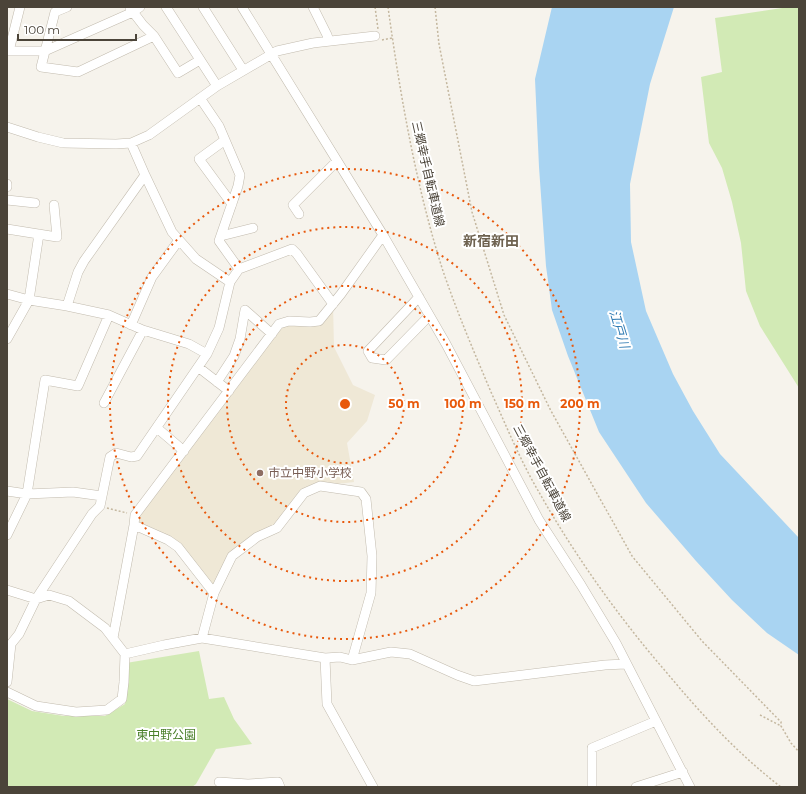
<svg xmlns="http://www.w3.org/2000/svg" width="806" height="794" font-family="Montserrat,'Noto Sans JP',sans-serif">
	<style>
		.education { fill: #efe8d6 }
		.green { fill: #d2eab5 }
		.water { fill: #a9d4f2 }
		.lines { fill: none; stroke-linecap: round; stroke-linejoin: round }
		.minor-casing { stroke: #c2bbae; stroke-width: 10 }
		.path { stroke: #c4b79f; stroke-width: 1.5; stroke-dasharray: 2 2; stroke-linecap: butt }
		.minor { stroke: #fff; stroke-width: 9 }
		.ring { fill: none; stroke: #e8590c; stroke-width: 2; stroke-dasharray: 2 4 }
		.education-dot { fill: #8d6e63; stroke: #fff; stroke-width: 1.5 }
		.labels { text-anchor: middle; stroke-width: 4; stroke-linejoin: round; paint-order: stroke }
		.street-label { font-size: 12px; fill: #4b4439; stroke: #fff }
		.education-label { font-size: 12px; fill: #785e54; stroke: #fff; text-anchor: start }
		.park-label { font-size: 12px; fill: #4a7f2a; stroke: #fff }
		.water-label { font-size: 13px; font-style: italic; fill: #2e7ab2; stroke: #fff }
		.quarter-label { font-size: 14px; font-weight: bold; fill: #6e6250; stroke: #fff }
		.centre { fill: #e8590c; stroke: #fff; stroke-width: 2 }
		.ring-label { font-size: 12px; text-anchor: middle; font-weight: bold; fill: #e8590c; stroke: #fff; stroke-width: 4; stroke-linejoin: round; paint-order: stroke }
	</style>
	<rect width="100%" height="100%" fill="#f6f3ec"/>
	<!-- education -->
	<path class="education" d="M333 304 334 347 353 385 375 395 367 421 347 443 354 482 320 486 304 493 277 528 232 556 214 593 178 547 139 527 135 515 279 324 310 322Z"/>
	<!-- green -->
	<path class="green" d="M789 7H799V388L760 326 746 291 741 243 732 202 722 168 709 143 701 77 722 72 715 18Z
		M199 651 209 699 224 697 234 719 252 744 216 749 196 784 192 787H7V699L32 711 64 716H105L125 704 128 685 126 663Z"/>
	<!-- water -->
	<path class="water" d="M552 7H674L650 84 630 184 631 242 646 311 673 374 693 411 720 454 799 538V655L767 633 732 600 696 561 646 503 599 432 568 356 552 310 546 266 539 167 535 79Z"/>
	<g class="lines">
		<!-- minor casing -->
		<g class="minor-casing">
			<path id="minor" d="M67 7 55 12 41 67 78 72 154 36 178 73 200 60
				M166 7 217 86
				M203 7 243 70
				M242 7 383 235 446 344 539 520 581 585 616 643 690 787
				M313 7 327 35 329 41
				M130 8 143 25 154 36
				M7 51H45L133 12 140 7
				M9 51 20 7
				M200 98 219 126 240 175 238 186 219 241 239 269
				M7 127 38 137 63 143 116 144 131 143 149 135 217 86 277 51 313 43 375 36
				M225 140 199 159 232 204
				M7 187V184
				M7 200 35 203
				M299 214 293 205 337 161
				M7 229 57 237 54 205
				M221 236 253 228
				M230 282 239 269 292 249 297 254 333 304
				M7 294 29 300 67 306 109 315 143 330 189 344 207 354
				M419 297 368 351 372 358 386 360 429 316
				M67 306 78 272 84 261 145 175 131 143
				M131 325 152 277 179 240
				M7 339 29 300 39 234
				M198 367 229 391
				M217 382 234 356 240 339 245 310 272 334
				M104 403 143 330
				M157 428 184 451
				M7 491 27 494 73 492 102 496
				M7 535 27 494 45 380 78 386 109 315
				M7 590 36 599 49 595 69 601 105 628 125 654 164 645 202 638 325 658 340 657 352 660 391 652 410 654 457 675 474 681 605 665 625 664
				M214 593 178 547 168 540 134 525 135 515 279 324 289 321 310 322 319 321 341 294 383 235
				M113 638 134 525
				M202 638 214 593 232 556 257 537 277 528 304 493 320 486 361 492 366 499 372 556 371 593 352 660
				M325 658 327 704 373 787
				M7 682 11 644 19 634 36 599 92 514 100 506 110 457 116 453 131 457 137 456 207 354 219 328 230 282 196 259 172 232 145 175
				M7 692 36 706 76 712 107 710 122 699 124 682 125 654
				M219 782 248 784 278 782 280 787
				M592 787V748L656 721
				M636 787 683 772"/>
		</g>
		<!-- path -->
		<path class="path" d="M375 7 378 29
			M388 7C400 94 416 187 443 271 457 312 474 352 491 392 504 421 516 450 531 478 569 547 615 613 667 673 702 715 738 754 781 787
			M435 7 439 44 472 212 504 315 551 411 632 556 702 641 781 722V726L791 743 799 752
			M382 40 392 38
			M107 508 127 513
			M760 715 781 726"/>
		<!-- minor -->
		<use href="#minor" class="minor"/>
	</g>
	<!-- distance rings -->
	<g class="ring">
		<circle cx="345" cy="404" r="59"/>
		<circle cx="345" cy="404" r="118"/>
		<circle cx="345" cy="404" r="177"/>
		<circle cx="345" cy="404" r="235"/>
	</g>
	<!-- markers -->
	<circle class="education-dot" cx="260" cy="473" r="4"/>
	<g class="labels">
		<!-- street labels -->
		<g class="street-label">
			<text transform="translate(428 174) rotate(77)" y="4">三郷幸手自転車道線</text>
			<text transform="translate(542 473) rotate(62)" y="4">三郷幸手自転車道線</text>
		</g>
		<!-- education labels -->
		<g class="education-label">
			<text x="268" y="477">市立中野小学校</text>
		</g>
		<!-- park labels -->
		<g class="park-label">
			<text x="166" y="739">東中野公園</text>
		</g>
		<!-- water labels -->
		<g class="water-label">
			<text transform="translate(620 329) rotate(73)" y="5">江戸川</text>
		</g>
		<!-- quarter labels -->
		<g class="quarter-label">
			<text x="491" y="246">新宿新田</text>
		</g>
	</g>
	<circle cx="345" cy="404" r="6" class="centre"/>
	<g class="ring-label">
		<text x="404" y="408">50 m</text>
		<text x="463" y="408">100 m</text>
		<text x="522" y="408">150 m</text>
		<text x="580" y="408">200 m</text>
	</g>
	<!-- border -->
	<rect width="806" height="794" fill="none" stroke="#4b4439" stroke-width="16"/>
	<!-- scale -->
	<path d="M18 34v6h118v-6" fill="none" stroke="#4b4439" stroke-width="2"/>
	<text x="24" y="34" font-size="12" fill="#4b4439" stroke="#ffffff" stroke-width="3" paint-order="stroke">100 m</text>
</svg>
